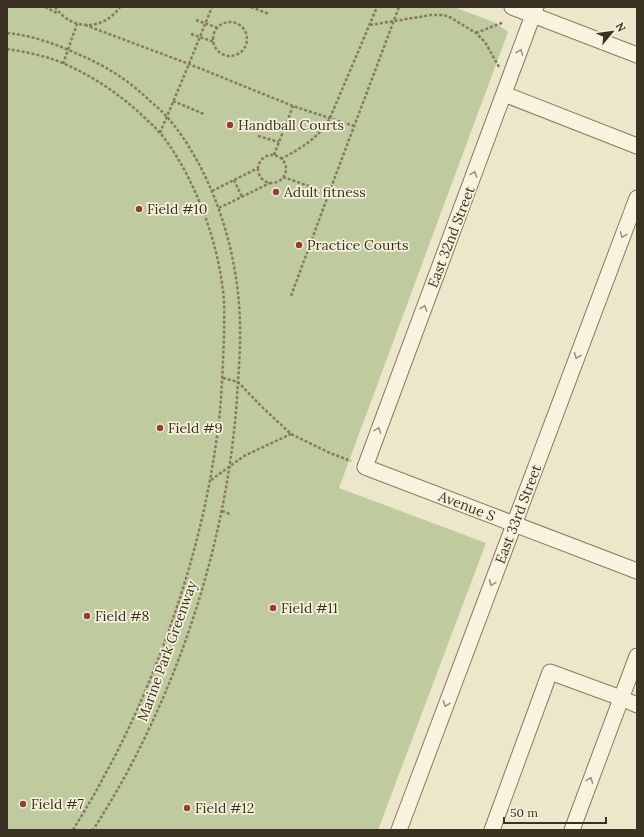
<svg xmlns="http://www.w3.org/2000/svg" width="644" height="837" font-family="Lora,serif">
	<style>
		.green { fill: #bfca9f }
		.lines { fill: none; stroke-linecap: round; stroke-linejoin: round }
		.minor-casing { stroke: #887a60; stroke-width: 17 }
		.path { stroke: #887a60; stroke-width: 2.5; stroke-dasharray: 3 2; stroke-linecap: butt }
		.minor { stroke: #f7f3de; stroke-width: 15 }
		.oneway { stroke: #989280 }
		.poi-dot { fill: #933f34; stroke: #f4f0da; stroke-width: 1.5 }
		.labels { text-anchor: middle; stroke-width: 3.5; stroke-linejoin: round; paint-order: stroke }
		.poi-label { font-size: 14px; fill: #3a3122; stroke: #f4f0da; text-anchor: start }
		.street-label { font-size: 14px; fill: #3a3122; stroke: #f4f0da }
	</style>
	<rect width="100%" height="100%" fill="#ece7ca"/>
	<!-- green -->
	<path class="green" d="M7 7H454L496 23 508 32 339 488 486 543 378 830H7Z"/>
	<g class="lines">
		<!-- minor casing -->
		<g class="minor-casing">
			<path id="minor" d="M512 7 637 55
				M536 7 365 467 637 571
				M504 94 637 146
				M399 830 637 198
				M492 830 550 672 621 698 637 705
				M572 830 637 656"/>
		</g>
		<!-- path -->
		<path class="path" d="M45 7 57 13
			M55 7C72 31 103 31 120 7
			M251 7 269 14
			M196 20 218 28
			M213 39a17 17 0 1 1 34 0a17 17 0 1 1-34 0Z
			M85 25 189 64 293 106 354 126
			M370 25 431 15H440L448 16 476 33 485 42 499 67
			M7 33C29 35 50 42 71 51 102 64 125 77 150 101 156 106 162 111 167 117 180 131 190 148 199 164 222 208 235 255 239 304 241 329 240 355 238 380 231 535 177 700 93 830
			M476 33 504 22
			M191 34 214 42
			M7 49C26 52 47 56 65 64 96 78 124 97 148 121 153 125 157 130 161 134 170 145 177 157 184 169 204 207 218 248 223 291 225 307 224 322 224 337 223 362 222 387 220 411 211 497 190 576 159 657 143 698 125 739 103 778 94 796 83 813 73 830
			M63 64 77 24
			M173 101 204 114
			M160 133 189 64 212 7
			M258 136 279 142
			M274 155 293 106
			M258 169a14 14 0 1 1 28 0a14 14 0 1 1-28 0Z
			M281 159C300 149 320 137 330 118L377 7
			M283 177 329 193
			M234 180 242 197
			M212 191 258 168
			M219 208 270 183
			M291 296 329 193 399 7
			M223 378 238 382 261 406 291 434 330 453 351 461
			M211 480 244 456 291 434
			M222 511 230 514"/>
		<!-- minor -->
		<use href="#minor" class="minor"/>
	</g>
	<!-- one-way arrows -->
	<defs><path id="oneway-chevron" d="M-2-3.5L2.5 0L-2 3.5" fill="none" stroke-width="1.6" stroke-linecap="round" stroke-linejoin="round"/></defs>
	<g class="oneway">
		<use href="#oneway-chevron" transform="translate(520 52) rotate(-69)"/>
		<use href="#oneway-chevron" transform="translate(474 174) rotate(-70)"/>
		<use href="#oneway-chevron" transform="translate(623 235) rotate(111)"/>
		<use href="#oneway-chevron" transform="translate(424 308) rotate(-69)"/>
		<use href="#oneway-chevron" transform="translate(577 356) rotate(111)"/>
		<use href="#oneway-chevron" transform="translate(378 430) rotate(-69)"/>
		<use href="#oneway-chevron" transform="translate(492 583) rotate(111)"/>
		<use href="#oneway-chevron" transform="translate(446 704) rotate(111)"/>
		<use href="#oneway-chevron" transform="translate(590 780) rotate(-69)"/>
	</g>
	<!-- markers -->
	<g class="poi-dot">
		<circle cx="230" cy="125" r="4"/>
		<circle cx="276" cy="192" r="4"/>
		<circle cx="139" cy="209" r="4"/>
		<circle cx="299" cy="245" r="4"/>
		<circle cx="160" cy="428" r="4"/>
		<circle cx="273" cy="608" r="4"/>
		<circle cx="87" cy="616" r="4"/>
		<circle cx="23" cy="804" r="4"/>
		<circle cx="187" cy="808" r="4"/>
	</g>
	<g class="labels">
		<!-- poi labels -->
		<g class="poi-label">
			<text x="238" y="130">Handball Courts</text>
			<text x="284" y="197">Adult fitness</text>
			<text x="147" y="214">Field #10</text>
			<text x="307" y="250">Practice Courts</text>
			<text x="168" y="433">Field #9</text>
			<text x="281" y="613">Field #11</text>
			<text x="95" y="621">Field #8</text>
			<text x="31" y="809">Field #7</text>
			<text x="195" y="813">Field #12</text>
		</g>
		<!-- street labels -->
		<g class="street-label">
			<text transform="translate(451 237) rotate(-69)" y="5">East 32nd Street</text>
			<text transform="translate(467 506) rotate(21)" y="5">Avenue S</text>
			<text transform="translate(518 514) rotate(-69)" y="5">East 33rd Street</text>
			<text transform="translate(167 651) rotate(-70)" y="5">Marine Park Greenway</text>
		</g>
	</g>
	<!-- border -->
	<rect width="644" height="837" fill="none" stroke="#3a3122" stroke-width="16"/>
	<!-- north arrow -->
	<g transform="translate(612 32) rotate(61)" stroke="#f4f0da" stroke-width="3" paint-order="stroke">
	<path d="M0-3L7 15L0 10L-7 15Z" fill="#3a3122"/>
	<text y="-6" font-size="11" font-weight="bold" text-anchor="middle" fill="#3a3122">N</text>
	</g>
	<!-- scale -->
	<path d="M504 817v6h102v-6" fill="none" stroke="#3a3122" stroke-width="2"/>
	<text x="510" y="817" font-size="12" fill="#3a3122" stroke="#f4f0da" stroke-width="3" paint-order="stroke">50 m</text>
</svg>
